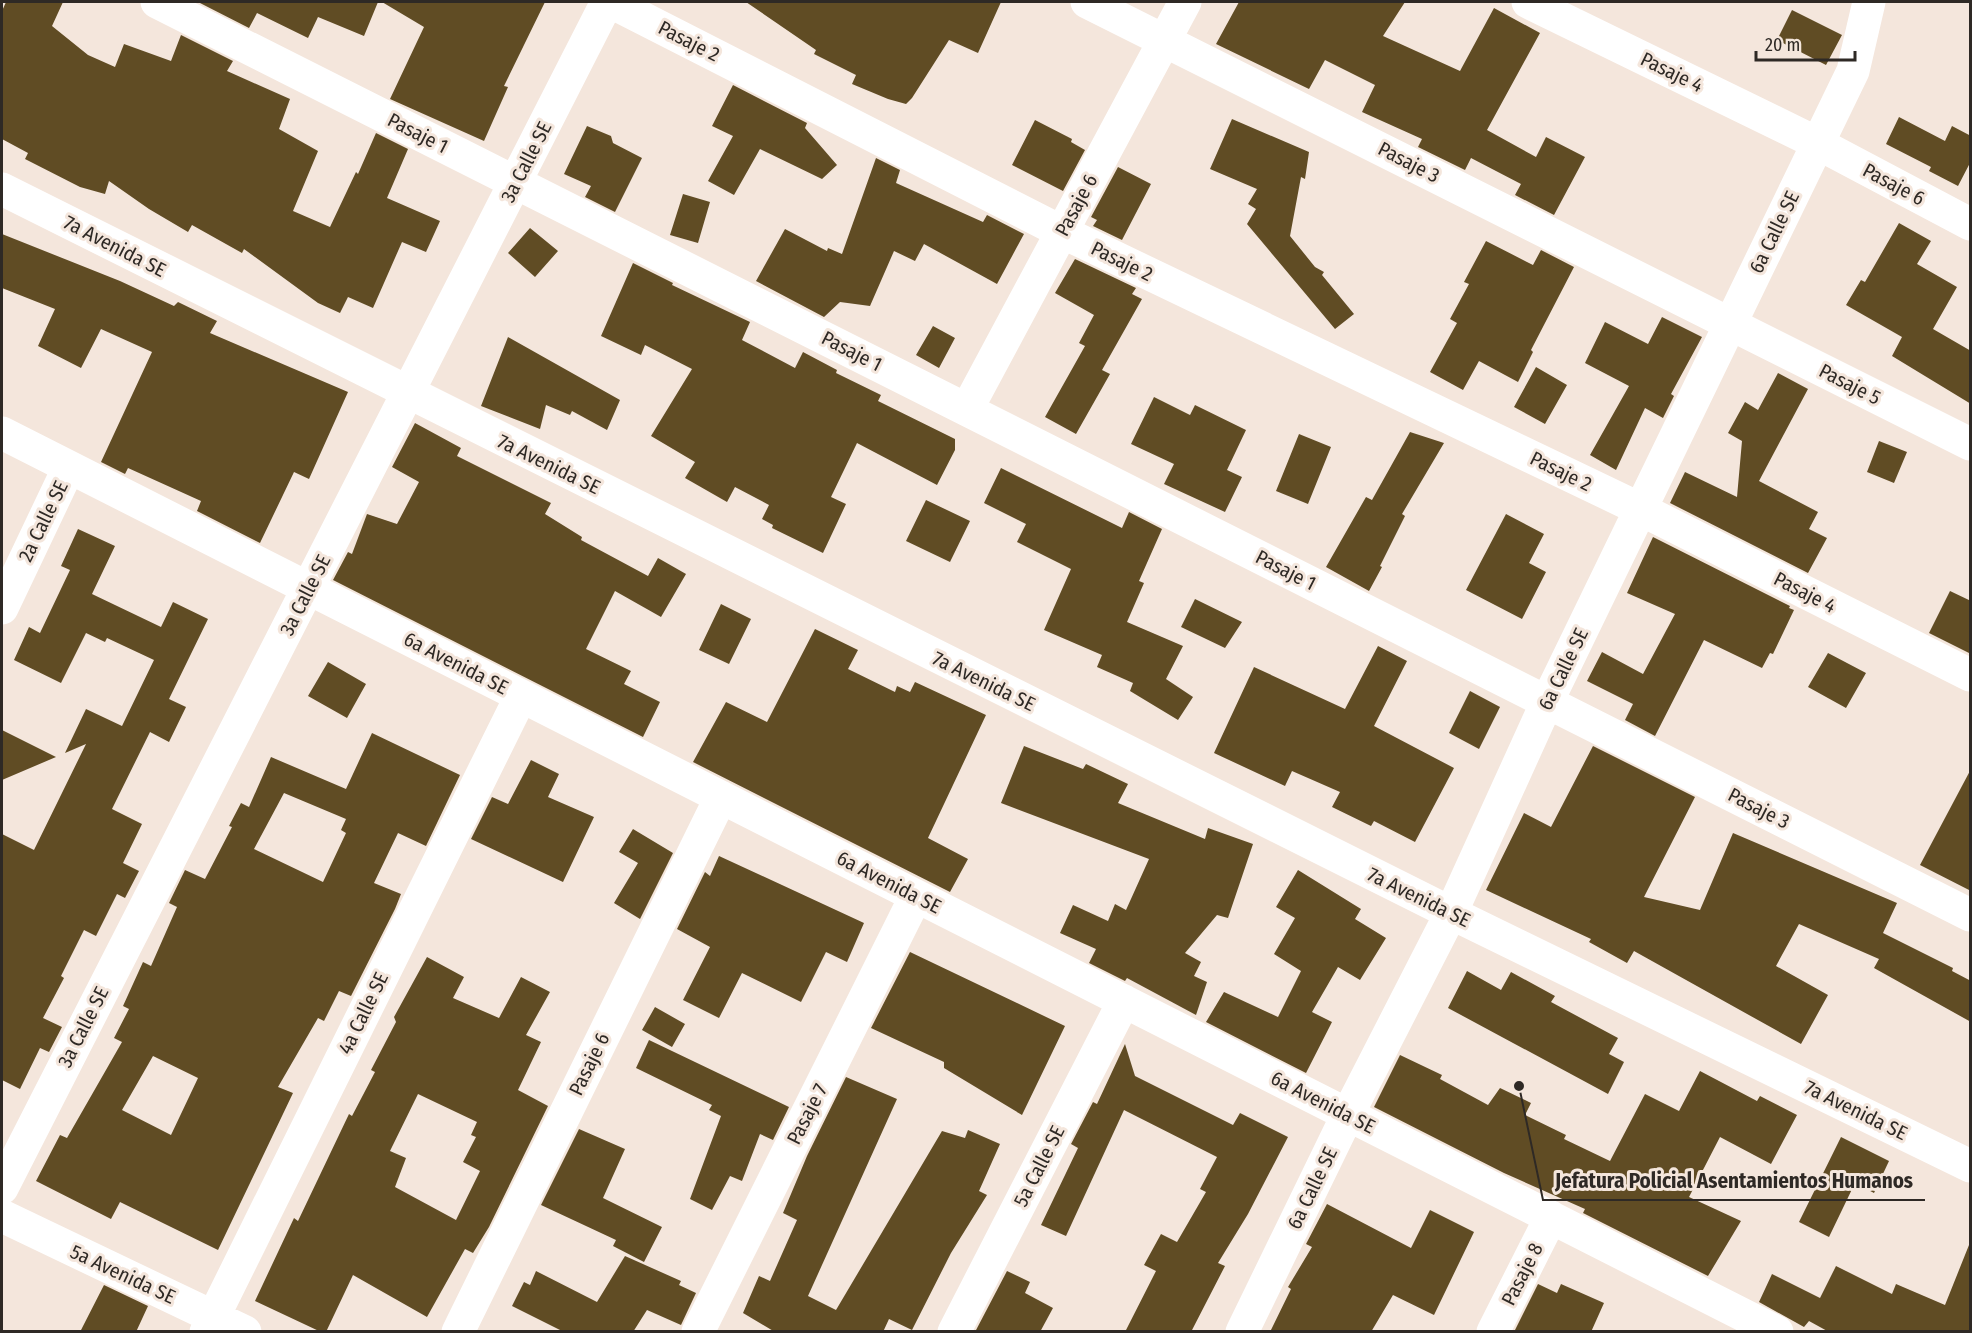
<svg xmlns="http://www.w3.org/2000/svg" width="1972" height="1333" font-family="'Fira Sans Condensed',sans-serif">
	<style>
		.building { fill: #604c24; fill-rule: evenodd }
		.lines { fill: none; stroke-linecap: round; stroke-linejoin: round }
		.minor { stroke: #fff; stroke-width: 33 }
		.labels { text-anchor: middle; stroke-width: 6; stroke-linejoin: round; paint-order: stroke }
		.street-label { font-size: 20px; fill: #2e2925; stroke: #f4e6dc }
		.leader { fill: none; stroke: #2e2925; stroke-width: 2 }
		.callout-dot { fill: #2e2925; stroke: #f4e6dc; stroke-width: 2 }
		.callout-label { font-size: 21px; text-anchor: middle; font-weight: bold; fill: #2e2925; stroke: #f4e6dc; stroke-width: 6; stroke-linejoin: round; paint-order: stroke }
	</style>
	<rect width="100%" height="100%" fill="#f4e6dc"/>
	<!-- building -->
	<path class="building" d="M6 2H63L52 26 88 55 115 67 124 44 171 61 181 35 233 61 227 71 290 99 279 129 318 151 293 211 330 227 356 172 358 174 376 133 408 149 387 198 440 221 426 252 402 242 373 308 348 297 340 313 318 303 244 249 242 253 192 225 188 232 149 209 109 181 105 194 80 187 25 159 28 153 2 139V11Z
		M198 2H378L364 36 318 17 308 38 257 13 249 28Z
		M382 2H545L504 86 508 87 484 141 390 99 424 27Z
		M746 2H1001L978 53 949 40 912 98 906 104 888 99 852 84 856 75 814 54 816 50Z
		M1239 2H1405L1383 36 1460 71 1494 8 1540 33 1487 130 1536 157 1546 137 1585 157 1554 215 1515 195 1521 184 1471 158 1465 170 1418 147 1422 139 1362 112 1375 85 1325 60 1309 89 1216 44Z
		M1792 10 1842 35 1826 65 1777 40Z
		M733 85 807 123 805 128 837 165 822 179 760 149 734 195 708 181 733 136 712 126Z
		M1899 117 1945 141 1952 126 1971 136V161L1958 186 1929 171 1931 167 1886 144Z
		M1232 119 1309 152 1305 179 1301 177 1290 236 1315 267 1324 272 1322 275 1354 314 1335 329 1247 224 1256 209 1248 204 1257 189 1210 169Z
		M1035 120 1072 139 1071 142 1085 150 1063 191 1012 165Z
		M587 126 611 136 613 143 642 158 615 212 585 197 591 186 564 174Z
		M876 158 900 170 896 183 983 222 987 215 1024 234 997 284 924 244 915 261 894 251 870 306 840 302 824 317 756 281 785 229 827 251 828 248 842 254Z
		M1118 167 1151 184 1122 240 1093 226 1097 220 1091 217Z
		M683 194 710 202 698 243 670 235Z
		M1899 223 1931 241 1917 264 1957 287 1933 329 1971 351V404L1892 356 1902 337 1846 305 1861 280 1865 282Z
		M530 228 558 251 535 277 508 253Z
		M2 234 120 281 174 306 178 302 217 321 210 333 348 392 309 479 294 472 260 543 197 511 201 501 128 468 125 474 101 462 152 352 101 329 81 368 38 346 55 309 2 288Z
		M1486 241 1533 265 1541 250 1574 267 1531 350 1533 352 1518 382 1479 361 1463 390 1430 372 1457 323 1450 319 1469 284 1464 282Z
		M1075 259 1136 288 1132 294 1142 299 1102 370 1110 374 1076 434 1045 417 1085 346 1079 343 1094 315 1055 293Z
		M633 263 673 283 672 285 750 322 742 340 795 368 803 352 837 370 836 373 881 395 878 401 955 439V450L937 485 857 443 831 497 846 504 823 553 772 528 773 525 762 519 769 505 735 487 727 502 685 478 695 462 651 436 692 369 645 345 641 355 601 336Z
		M1662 317 1702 337 1671 394 1674 396 1663 418 1645 408 1616 470 1590 455 1629 386 1585 363 1605 322 1648 344Z
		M933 326 955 338 939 368 916 355Z
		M508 337 620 400 607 430 572 411 570 415 546 405 540 429 481 406Z
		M1536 367 1567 385 1545 424 1514 407Z
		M1778 373 1808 389 1759 481 1818 512 1809 529 1827 538 1808 573 1670 503 1685 472 1737 497 1742 441 1728 433 1745 402 1758 410Z
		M1154 397 1190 415 1195 405 1246 430 1227 470 1242 477 1225 512 1164 484 1174 464 1131 444Z
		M415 423 461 448 457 456 551 503 545 514 582 537 581 540 648 576 658 558 686 574 661 617 615 591 586 649 631 671 624 684 660 702 643 737 333 580 348 552 352 554 367 514 397 524 419 482 392 467Z
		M1410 432 1444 443 1402 514 1405 516 1380 566 1382 567 1369 591 1326 567 1366 497 1372 500Z
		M1299 434 1331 447 1308 504 1276 491Z
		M1879 441 1907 452 1894 483 1867 472Z
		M1001 468 1122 528 1129 512 1162 529 1139 581 1144 583 1127 622 1183 646 1166 679 1193 697 1178 720 1130 691 1133 683 1097 667 1102 655 1044 630 1071 569 1017 542 1026 524 984 503Z
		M926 500 970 521 950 562 906 541Z
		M1506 514 1544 534 1529 563 1546 572 1522 619 1466 590Z
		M78 529 115 546 92 594 161 627 173 602 208 619 169 699 186 707 169 742 150 732 112 809 142 824 123 863 139 871 125 898 117 894 96 936 84 930 61 976 64 978 43 1018 62 1027 49 1052 40 1048 20 1089 2 1080V834L34 850 86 744 65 753 86 709 122 726 154 660 107 638 105 642 86 633 61 683 14 660 29 627 40 633 70 570 61 566Z
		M1653 537 1790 606 1789 608 1794 610 1773 654 1770 653 1762 668 1704 640 1655 736 1625 720 1633 704 1587 681 1602 652 1643 674 1675 614 1627 593Z
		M1950 591 1971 601V654L1929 633Z
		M1195 599 1242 622 1225 648 1181 627Z
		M721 604 751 619 729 664 699 650Z
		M815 629 858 650 848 669 895 692 897 686 910 692 915 682 986 715 928 838 968 859 950 892 693 762 726 702 767 722Z
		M1378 646 1407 661 1374 726 1454 768 1415 842 1374 821 1371 826 1332 807 1340 792 1292 771 1285 786 1214 753 1254 667 1345 709Z
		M1828 653 1866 673 1846 708 1808 687Z
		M328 662 366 684 347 718 308 696Z
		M1470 691 1500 707 1479 749 1449 733Z
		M2 730 56 757 2 780Z
		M372 733 460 775 426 846 398 833 374 883 401 894 395 909 351 996 339 991 324 1021 318 1018 278 1087 293 1093 218 1250 120 1202 111 1219 36 1181 60 1135 67 1138 122 1042 114 1038 129 1009 123 1006 143 962 151 966 177 907 169 903 185 870 205 879 232 827 229 826 241 803 249 807 271 757 346 789ZM284 793 346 819 341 830 346 833 323 882 254 849ZM153 1056 198 1078 171 1135 122 1110Z
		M1024 746 1083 769 1086 764 1128 784 1118 803 1205 839 1208 828 1253 844 1228 918 1217 915 1185 953 1201 962 1194 976 1207 982 1196 1015 1127 978 1125 981 1089 963 1096 949 1060 933 1073 905 1108 921 1115 904 1126 910 1149 859 1001 803Z
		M1593 746 1695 797 1644 897 1700 910 1733 833 1897 903 1883 933 1953 968 1952 971 1971 981V1022L1874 968 1879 959 1799 924 1776 966 1828 995 1801 1044 1634 951 1627 963 1589 942 1591 939 1486 890 1524 813 1551 827Z
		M531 760 559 774 548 797 594 817 563 882 471 839 492 797 508 804Z
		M1971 769V891L1920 865Z
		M633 829 673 853 640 919 614 903 638 863 619 852Z
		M719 856 864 923 847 962 826 952 801 1002 742 973 719 1018 683 1000 710 947 677 929 705 872 710 876Z
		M1298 870 1361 909 1355 919 1386 938 1360 980 1338 967 1312 1012 1332 1022 1306 1073 1206 1022 1224 992 1278 1017 1301 971 1274 954 1295 918 1276 907Z
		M910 952 1065 1026 1022 1115 944 1068V1062L871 1028Z
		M427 957 464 977 453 998 499 1018 521 977 550 992 526 1035 541 1042 518 1090 548 1106 489 1227 473 1253 465 1249 427 1317 353 1275 326 1332H321L255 1301 294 1218 298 1221 349 1114 352 1116 375 1072 371 1070 396 1022 394 1017ZM418 1094 477 1122 471 1135 476 1137 463 1162 480 1171 456 1220 395 1187 406 1158 390 1151Z
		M1467 971 1501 990 1511 972 1555 996 1551 1002 1618 1038 1609 1054 1624 1062 1608 1094 1448 1008Z
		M655 1007 685 1024 672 1047 642 1030Z
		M649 1040 789 1107 773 1140 760 1134 742 1181 730 1176 712 1210 690 1199 721 1116 709 1110 712 1105 636 1068Z
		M1125 1044 1135 1076 1233 1125 1240 1113 1288 1137 1248 1214 1218 1263 1225 1266 1191 1332H1125L1156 1271 1144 1265 1161 1234 1177 1242 1206 1192 1200 1189 1217 1157 1124 1110 1066 1236 1041 1225 1078 1148 1071 1144 1093 1102 1097 1104Z
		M1400 1055 1442 1075 1440 1079 1488 1105 1500 1088 1531 1103 1525 1115 1566 1135 1564 1139 1610 1161 1645 1094 1679 1111 1700 1071 1757 1101 1760 1096 1797 1115 1771 1164 1720 1137 1689 1197 1741 1221 1708 1276 1583 1213 1585 1209 1504 1173 1374 1107Z
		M846 1077 897 1099 808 1296 836 1310 942 1131 965 1138 968 1130 1000 1144 979 1191 987 1195 951 1253 912 1330 889 1319 883 1332H775L743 1313 759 1276 770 1281 797 1220 783 1213 807 1156Z
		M579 1129 625 1149 603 1198 662 1227 644 1262 613 1246 616 1240 541 1205Z
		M1841 1137 1889 1161 1874 1193 1855 1183 1829 1237 1799 1222Z
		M1327 1204 1411 1248 1430 1210 1474 1232 1434 1315 1393 1295 1371 1332H1270L1291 1289 1288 1287 1312 1247 1306 1244Z
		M1969 1245 1971 1332H1829L1809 1321 1804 1327 1759 1302 1772 1274 1820 1298 1836 1266 1892 1294 1896 1284 1945 1305Z
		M625 1256 681 1281 679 1285 696 1293 681 1325 647 1310 633 1332H564L512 1306 524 1282 530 1285 536 1271 597 1302Z
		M1007 1271 1030 1282 1025 1293 1053 1308 1040 1332H975Z
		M1538 1284 1557 1293 1561 1284 1604 1303 1591 1332H1514Z
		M104 1285 148 1306 136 1332H80Z"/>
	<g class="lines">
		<!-- minor -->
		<path class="minor" d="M157 2 1970 915
			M611 2 1062 232 1640 509 1970 675
			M1087 2 1970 444
			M1528 2 1817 143 1970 224
			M2 189 1451 913 1970 1166
			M967 409 1185 2
			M2 433 1777 1332
			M2 608 69 467
			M2 1188 607 2
			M2 1216 245 1332
			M206 1332 521 696
			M458 1332 721 797
			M698 1332 916 896
			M954 1332 1124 1001
			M1242 1332 1348 1114 1451 913 1547 702 1853 71 1869 2
			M1493 1332 1551 1217"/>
	</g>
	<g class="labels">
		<!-- street labels -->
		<g class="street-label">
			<text transform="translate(689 41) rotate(27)" y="7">Pasaje 2</text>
			<text transform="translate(1672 72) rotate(26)" y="7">Pasaje 4</text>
			<text transform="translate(418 133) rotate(27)" y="7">Pasaje 1</text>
			<text transform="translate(526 162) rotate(-63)" y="7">3a Calle SE</text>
			<text transform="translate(1409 162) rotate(27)" y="7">Pasaje 3</text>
			<text transform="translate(1894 184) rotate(28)" y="7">Pasaje 6</text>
			<text transform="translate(1076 205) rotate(-62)" y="7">Pasaje 6</text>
			<text transform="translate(1774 232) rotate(-64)" y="7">6a Calle SE</text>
			<text transform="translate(115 246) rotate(27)" y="7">7a Avenida SE</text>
			<text transform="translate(1122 261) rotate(26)" y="7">Pasaje 2</text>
			<text transform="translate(852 351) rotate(27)" y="7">Pasaje 1</text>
			<text transform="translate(1850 384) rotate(27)" y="7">Pasaje 5</text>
			<text transform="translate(549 464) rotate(26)" y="7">7a Avenida SE</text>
			<text transform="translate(1561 471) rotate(26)" y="7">Pasaje 2</text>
			<text transform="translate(43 521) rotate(-64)" y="7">2a Calle SE</text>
			<text transform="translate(1286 570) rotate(27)" y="7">Pasaje 1</text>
			<text transform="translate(1805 592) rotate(27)" y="7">Pasaje 4</text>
			<text transform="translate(305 595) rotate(-63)" y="7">3a Calle SE</text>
			<text transform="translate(456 663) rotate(27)" y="7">6a Avenida SE</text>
			<text transform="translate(1563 669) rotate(-64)" y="7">6a Calle SE</text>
			<text transform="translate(984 681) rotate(26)" y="7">7a Avenida SE</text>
			<text transform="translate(1759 808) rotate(27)" y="7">Pasaje 3</text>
			<text transform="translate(889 882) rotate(27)" y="7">6a Avenida SE</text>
			<text transform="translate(1419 897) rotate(26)" y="7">7a Avenida SE</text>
			<text transform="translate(363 1013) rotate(-64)" y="7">4a Calle SE</text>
			<text transform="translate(83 1027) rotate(-63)" y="7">3a Calle SE</text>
			<text transform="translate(589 1064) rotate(-64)" y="7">Pasaje 6</text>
			<text transform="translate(1323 1102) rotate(27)" y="7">6a Avenida SE</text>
			<text transform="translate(1856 1110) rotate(26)" y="7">7a Avenida SE</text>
			<text transform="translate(807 1114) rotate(-63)" y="7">Pasaje 7</text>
			<text transform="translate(1039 1166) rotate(-63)" y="7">5a Calle SE</text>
			<text transform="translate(1312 1188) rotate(-64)" y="7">6a Calle SE</text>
			<text transform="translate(123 1274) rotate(25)" y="7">5a Avenida SE</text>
			<text transform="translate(1522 1274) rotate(-63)" y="7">Pasaje 8</text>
		</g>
	</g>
	<!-- callouts -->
	<path class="leader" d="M1519 1086L1543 1200H1925"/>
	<circle class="callout-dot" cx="1519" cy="1086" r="6"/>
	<g class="callout-label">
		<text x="1734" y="1188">Jefatura Policial Asentamientos Humanos</text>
	</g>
	<!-- border -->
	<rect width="1972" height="1333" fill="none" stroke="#2e2925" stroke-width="6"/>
	<!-- scale -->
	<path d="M1756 51v9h99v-9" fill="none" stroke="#2e2925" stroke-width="3"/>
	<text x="1765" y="51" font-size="18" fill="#2e2925" stroke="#f4e6dc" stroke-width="4.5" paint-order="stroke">20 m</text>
</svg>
